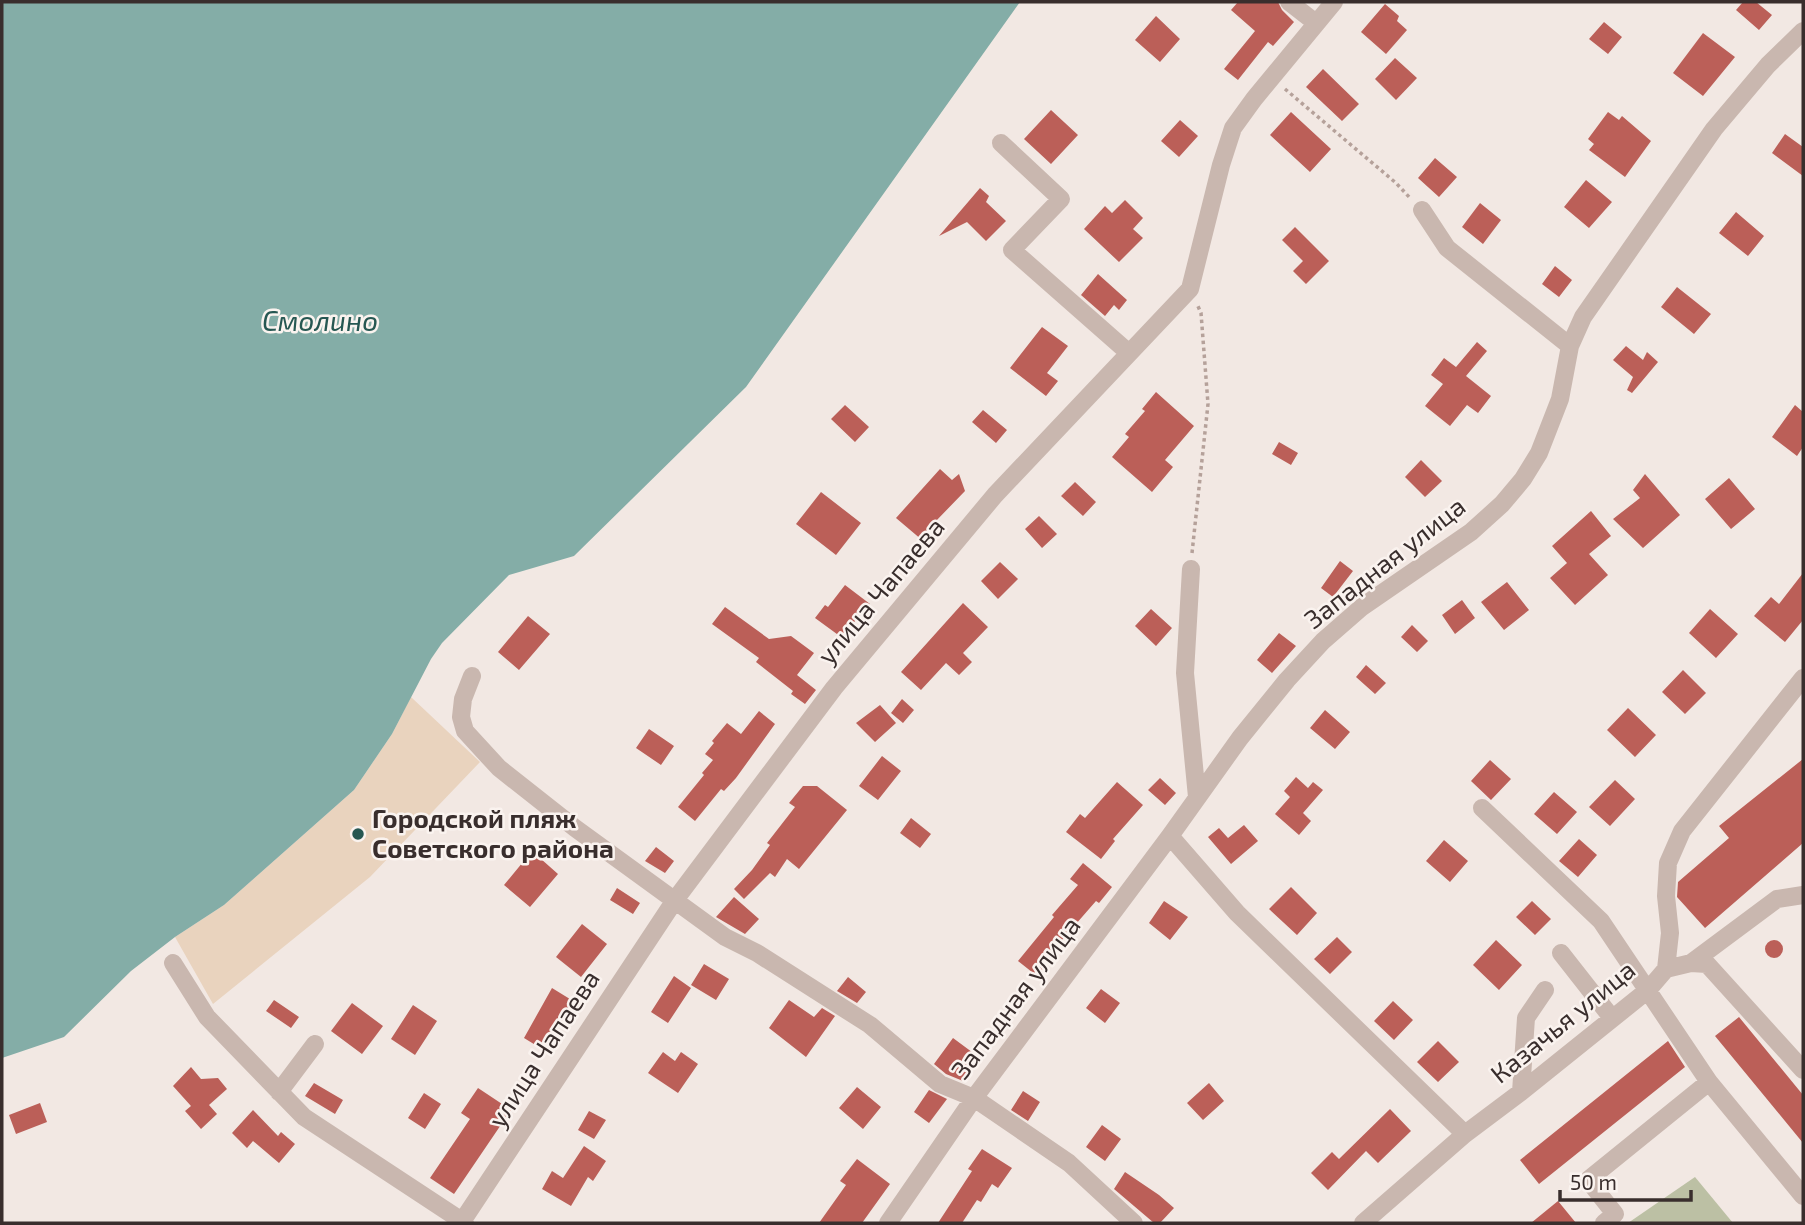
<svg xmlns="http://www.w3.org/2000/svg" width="1805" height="1225" font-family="'Exo 2',sans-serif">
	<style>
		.green { fill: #bcc0a4 }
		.sand { fill: #e9d3be }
		.water { fill: #84ada7 }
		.building { fill: #bb5f58 }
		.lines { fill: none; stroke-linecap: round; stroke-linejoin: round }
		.path { stroke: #b5a19a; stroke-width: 3.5; stroke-dasharray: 3.5 3.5; stroke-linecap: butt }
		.minor { stroke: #c9b7af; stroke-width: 18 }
		.poi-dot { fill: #265752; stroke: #faf3ef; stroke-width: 2.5 }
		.labels { text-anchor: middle; stroke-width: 5; stroke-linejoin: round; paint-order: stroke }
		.street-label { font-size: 26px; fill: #392e2d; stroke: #faf3ef }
		.poi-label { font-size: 26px; font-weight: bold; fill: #392e2d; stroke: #faf3ef; text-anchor: start }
		.water-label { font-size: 28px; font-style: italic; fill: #265752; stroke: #faf3ef }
	</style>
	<rect width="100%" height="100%" fill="#f2e8e3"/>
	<!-- green -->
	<path class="green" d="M1695 1177 1733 1223H1628Z"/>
	<!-- sand -->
	<path class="sand" d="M411 697 480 762 370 877 213 1004 175 937 224 905 354 790 392 734Z"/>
	<!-- water -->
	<path class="water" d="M2 2H1020L746 387 574 556 509 575 442 643 431 659 392 734 354 790 224 905 175 937 131 971 64 1037 2 1058Z"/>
	<!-- building -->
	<path class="building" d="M1238 2H1278L1282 10 1294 22 1273 46 1268 42 1238 80 1224 69 1255 31 1231 10Z
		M1743 2H1756L1772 15 1759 30 1736 10Z
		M1385 4 1399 16 1397 21 1407 30 1386 54 1361 32Z
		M1156 16 1180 39 1160 62 1135 40Z
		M1604 22 1622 37 1608 54 1589 39Z
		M1703 33 1735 57 1703 96 1673 73Z
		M1395 58 1417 78 1396 100 1375 79Z
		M1323 69 1359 104 1342 121 1306 87Z
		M1051 110 1078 135 1051 164 1024 139Z
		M1291 112 1331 149 1310 172 1270 135Z
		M1608 112 1619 120 1622 116 1651 141 1625 177 1589 150 1594 144 1588 139Z
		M1180 120 1198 136 1179 157 1161 141Z
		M1785 134 1803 147V176L1772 153Z
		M1435 158 1457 177 1439 197 1418 178Z
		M1586 180 1612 202 1589 228 1564 207Z
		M980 188 989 196 986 202 1006 221 986 241 967 222 939 236Z
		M1125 200 1143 218 1133 229 1143 238 1119 262 1084 229 1105 206 1112 213Z
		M1480 203 1501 220 1483 244 1462 227Z
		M1736 212 1764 236 1748 256 1719 233Z
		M1295 227 1329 261 1306 284 1293 271 1303 261 1282 240Z
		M1555 266 1572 280 1559 297 1542 284Z
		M1098 274 1127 300 1119 310 1114 305 1105 316 1081 295Z
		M1677 287 1711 314 1694 334 1661 307Z
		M1042 327 1068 346 1047 373 1058 381 1046 396 1010 368Z
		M1477 342 1487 351 1466 376 1491 396 1478 413 1467 405 1450 426 1425 406 1443 384 1431 375 1444 358 1456 367Z
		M1626 346 1643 360 1647 352 1658 362 1632 393 1627 390 1633 377 1613 360Z
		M1156 392 1194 426 1165 460 1173 467 1152 492 1112 457 1129 437 1125 434 1145 411 1142 409Z
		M845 405 869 427 855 442 831 419Z
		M1795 405 1803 412V447L1797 456 1772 437Z
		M983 410 1007 430 996 443 972 422Z
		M1279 442 1298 453 1291 465 1272 454Z
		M1421 460 1442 481 1425 497 1405 477Z
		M940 469 952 480 959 474 965 491 935 522 936 524 922 540 896 518Z
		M1645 474 1680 515 1643 548 1613 519 1640 498 1633 490Z
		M1729 478 1755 509 1731 529 1705 499Z
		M1075 482 1096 502 1083 516 1061 496Z
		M821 492 861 523 836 555 796 524Z
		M1591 511 1611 536 1589 554 1608 575 1575 605 1550 578 1567 563 1552 546Z
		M1039 516 1057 534 1042 548 1025 529Z
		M1340 561 1353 571 1333 597 1321 588Z
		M1000 562 1018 579 998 599 981 581Z
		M1803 573V620L1785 642 1754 616 1771 597 1779 604Z
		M1507 582 1529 610 1504 630 1481 602Z
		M845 585 870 604 841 637 815 618 825 605 828 607Z
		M1462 600 1475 618 1455 634 1442 615Z
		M963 603 988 627 963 653 972 662 959 675 946 663 921 690 901 672Z
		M725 607 769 639 791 636 814 653 797 675 816 690 805 704 791 694 793 691 756 662 759 658 712 624Z
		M1151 609 1172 628 1156 646 1135 626Z
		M1710 609 1738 634 1716 658 1689 633Z
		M528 616 550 634 519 670 498 652Z
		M1412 625 1428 641 1417 652 1401 637Z
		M1279 633 1296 646 1272 673 1257 660Z
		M1366 665 1386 683 1375 694 1356 677Z
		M1683 670 1706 693 1685 714 1662 692Z
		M902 699 914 710 903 723 891 713Z
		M880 705 896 723 875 742 856 723Z
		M1628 708 1656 735 1635 757 1607 730Z
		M1325 710 1350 732 1335 749 1310 728Z
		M759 711 775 724 736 778 724 791 721 789 695 821 678 807 704 775 702 773 713 760 705 754 714 743 712 741 727 723 741 734Z
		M649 729 674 746 661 765 636 748Z
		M882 756 901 771 878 800 859 786Z
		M1803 759V843L1705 928 1677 897 1678 882 1729 838 1719 826Z
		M1490 760 1511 779 1491 800 1471 781Z
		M1296 777 1308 788 1313 782 1323 790 1303 813 1311 821 1299 835 1275 814 1290 797 1284 791Z
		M1160 778 1176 793 1165 805 1148 790Z
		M1615 780 1635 799 1610 826 1589 807Z
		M1117 782 1143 805 1113 839 1115 841 1101 859 1066 832 1080 814 1085 818Z
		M803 786H817L847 810 799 869 787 859 775 877 770 873 744 899 734 889 752 870 770 845 767 843 795 807 789 803Z
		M1554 792 1577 812 1557 834 1534 814Z
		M911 818 931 834 920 848 900 833Z
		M1244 825 1258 841 1231 864 1208 837 1219 828 1228 838Z
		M1579 839 1597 855 1578 877 1559 861Z
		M1444 840 1468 861 1450 882 1426 861Z
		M656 847 674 861 665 873 645 861Z
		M532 851 558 874 530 907 504 885Z
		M1083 863 1112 887 1099 903 1096 901 1055 948 1058 950 1037 976 1018 961 1054 917 1052 915 1078 885 1070 879Z
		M1291 887 1317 913 1297 935 1269 909Z
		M617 888 640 903 633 914 610 900Z
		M734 897 759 919 745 934 716 917Z
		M1164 901 1188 917 1170 940 1149 923Z
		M1532 901 1551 919 1535 935 1516 917Z
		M582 924 607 944 581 977 556 957Z
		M1337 937 1352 952 1330 974 1314 959Z
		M1496 940 1522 965 1499 990 1473 965Z
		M1765 949a9 9 0 1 1 18 0a9 9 0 1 1-18 0Z
		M704 964 729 979 716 1000 691 985Z
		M674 976 691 988 668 1023 651 1012Z
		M848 977 866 992 857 1003 837 991Z
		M552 988 578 1004 566 1025 559 1021 542 1049 524 1038Z
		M1101 989 1120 1003 1105 1023 1086 1008Z
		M274 1000 299 1017 291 1028 266 1011Z
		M789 1000 814 1017 822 1008 835 1016 806 1057 769 1028Z
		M1393 1001 1413 1020 1394 1040 1374 1021Z
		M352 1003 383 1026 362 1054 331 1031Z
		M413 1005 437 1021 415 1055 391 1039Z
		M1739 1017 1803 1095V1143L1715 1036Z
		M953 1038 980 1058 963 1081 946 1074 934 1064Z
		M1438 1041 1459 1062 1438 1082 1417 1062Z
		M1668 1041 1685 1067 1539 1184 1520 1160Z
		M663 1052 675 1061 681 1052 698 1064 678 1093 648 1073Z
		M191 1067 201 1079 218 1078 227 1089 209 1105 217 1114 201 1129 185 1111 191 1106 173 1086Z
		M314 1083 343 1100 335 1114 305 1096Z
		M1209 1083 1224 1101 1203 1120 1187 1103Z
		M857 1087 881 1107 863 1129 839 1108Z
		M478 1088 511 1110 454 1194 430 1178 470 1119 461 1113Z
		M929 1090 947 1099 929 1123 914 1112Z
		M1023 1091 1040 1102 1028 1121 1011 1110Z
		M424 1093 441 1104 425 1129 408 1118Z
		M40 1103 47 1122 16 1134 9 1115Z
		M1390 1109 1411 1131 1378 1163 1366 1151 1328 1190 1311 1173 1332 1152 1339 1159Z
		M253 1110 278 1136 281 1132 295 1144 279 1163 253 1141 247 1148 232 1133Z
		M589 1111 606 1120 594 1139 578 1130Z
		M1102 1125 1121 1139 1105 1161 1086 1147Z
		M584 1146 606 1161 593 1181 588 1177 571 1206 542 1189 552 1171 563 1178Z
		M982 1149 1012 1168 998 1188 992 1184 981 1202 977 1200 962 1223H938L972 1171 968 1169Z
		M857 1159 890 1184 862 1223H819L846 1185 840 1181Z
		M1125 1172 1159 1195 1174 1208 1160 1223H1154L1114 1189Z
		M1558 1201 1576 1223H1531Z"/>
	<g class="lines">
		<!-- path -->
		<path class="path" d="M1285 89 1396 183 1411 199
			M1192 553 1208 404 1201 313 1197 304"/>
		<!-- minor -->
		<path class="minor" d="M1289 2 1316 23
			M1001 143 1061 199 1012 250 1129 353
			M1422 210 1447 248 1570 346
			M1191 569 1185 673 1197 797
			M472 676 463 699 461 717 465 731 499 768 575 828 725 937 757 953 870 1025 940 1084 974 1098 1069 1163 1134 1223
			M1482 808 1601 921 1709 1082
			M1170 836 1237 913 1465 1134
			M1561 953 1612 1018
			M173 963 207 1017 304 1117 465 1223
			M1691 963 1777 899 1803 895
			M1666 969 1691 963 1707 964 1803 1070
			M279 1092 315 1044
			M1521 1092 1526 1018 1545 990
			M461 1223 675 900 834 688 995 495 1190 289 1221 165 1233 128 1254 99 1334 2
			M888 1223 974 1098 1170 836 1240 738 1287 680 1323 641 1362 607 1471 532 1502 504 1523 479 1539 453 1560 399 1570 346 1583 317 1714 129 1768 65 1803 31
			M1363 1223 1465 1134 1521 1092 1648 990 1666 969 1670 933 1666 896 1668 863 1682 831 1803 678
			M1604 1223 1615 1214 1588 1180 1709 1082 1803 1196"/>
	</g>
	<!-- markers -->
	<circle class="poi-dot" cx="358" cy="834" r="7"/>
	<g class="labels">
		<!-- street labels -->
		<g class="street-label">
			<text transform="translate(1385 563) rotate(-38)" y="9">Западная улица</text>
			<text transform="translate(881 591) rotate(-50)" y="9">улица Чапаева</text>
			<text transform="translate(1016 998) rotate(-53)" y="9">Западная улица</text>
			<text transform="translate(1563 1022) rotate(-39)" y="9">Казачья улица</text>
			<text transform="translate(544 1049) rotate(-57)" y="9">улица Чапаева</text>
		</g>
		<!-- poi labels -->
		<g class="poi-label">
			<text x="372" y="828">Городской пляж<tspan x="372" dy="30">Советского района</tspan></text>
		</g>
		<!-- water labels -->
		<g class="water-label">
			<text x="320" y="331">Смолино</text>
		</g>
	</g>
	<!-- border -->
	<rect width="1805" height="1225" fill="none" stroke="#392e2d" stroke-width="7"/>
	<!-- scale -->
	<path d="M1560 1190v10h131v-10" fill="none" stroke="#392e2d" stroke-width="3.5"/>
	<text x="1570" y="1190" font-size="21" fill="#392e2d" stroke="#faf3ef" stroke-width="5" paint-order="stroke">50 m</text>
</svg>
